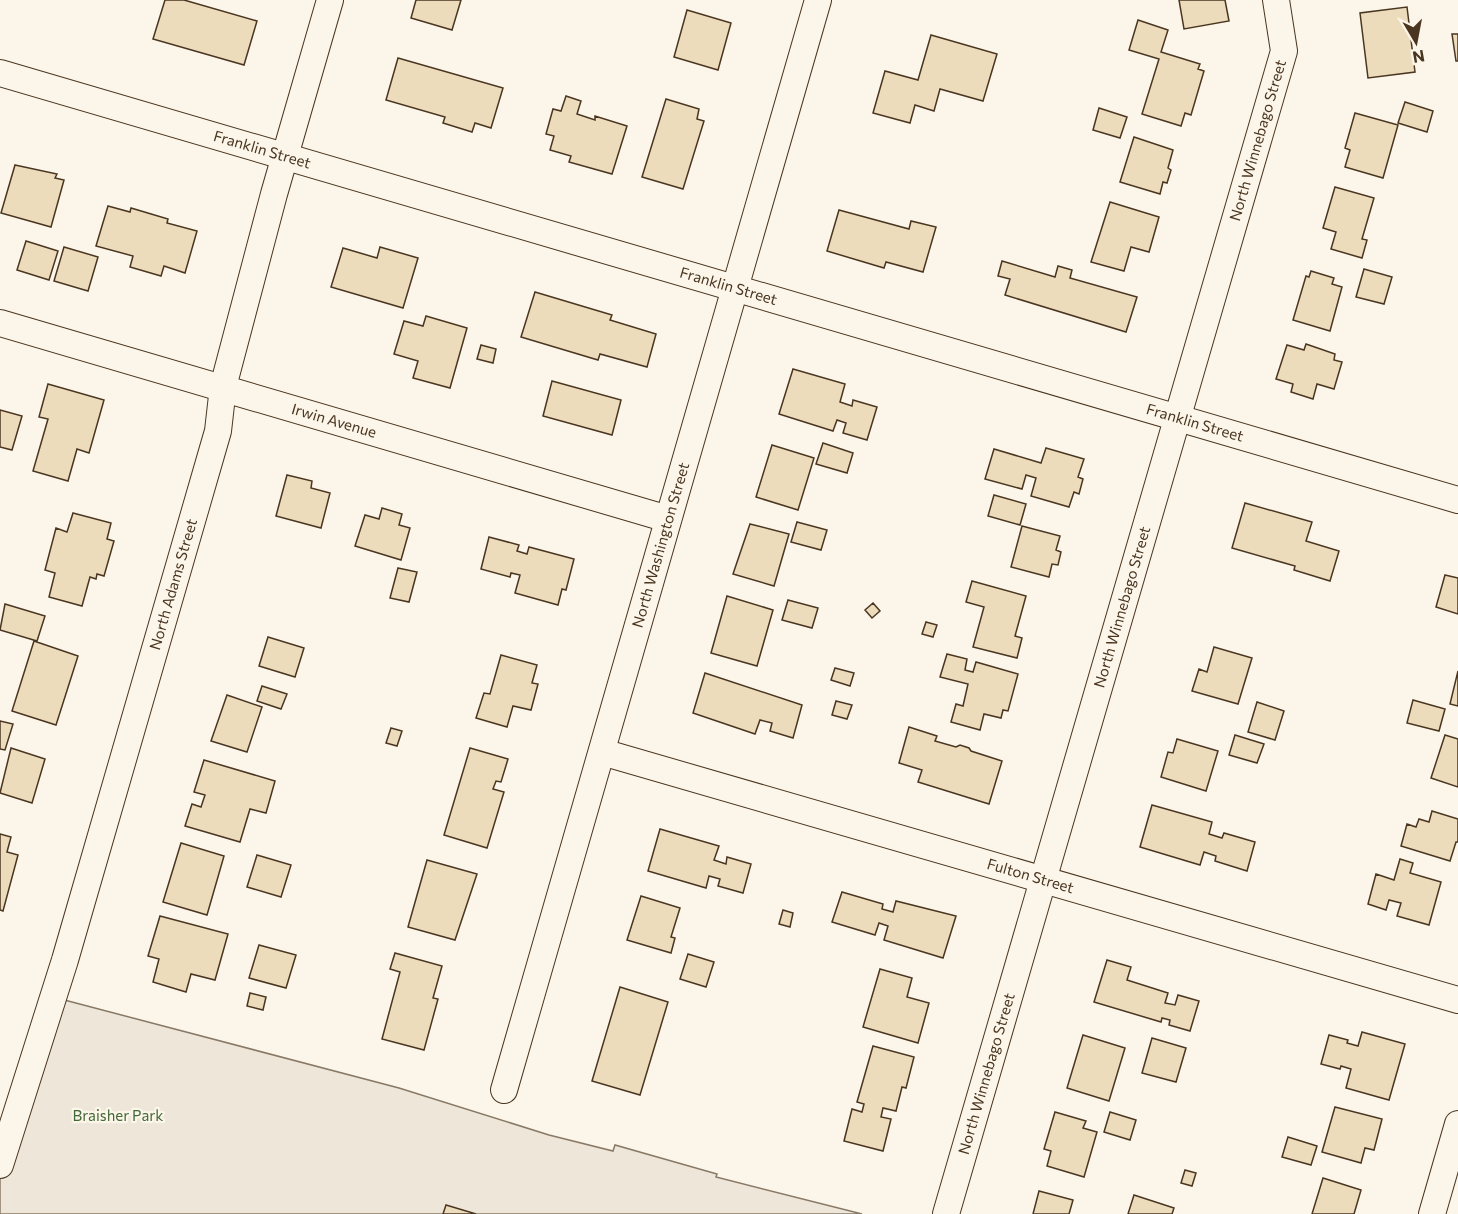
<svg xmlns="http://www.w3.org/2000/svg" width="1458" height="1214" font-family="Commissioner,sans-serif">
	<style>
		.green { fill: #ede6d9; stroke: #887966; stroke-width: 1.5 }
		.building { fill: #ecdcbc; stroke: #4a3520; stroke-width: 1.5 }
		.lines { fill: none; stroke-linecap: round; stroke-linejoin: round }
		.minor-casing { stroke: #4a3520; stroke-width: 28 }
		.minor { stroke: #fbf6e9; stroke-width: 26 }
		.labels { text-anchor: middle; stroke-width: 4.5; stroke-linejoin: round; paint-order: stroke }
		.street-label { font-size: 15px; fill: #4a3520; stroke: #fbf6e9 }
		.park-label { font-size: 15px; fill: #436837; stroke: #fbf6e9 }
	</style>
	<rect width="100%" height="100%" fill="#fbf6e9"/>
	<!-- green -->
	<path class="green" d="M53 997 399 1088 549 1135 613 1151 615 1145 717 1174 716 1177 862 1214H0V1165Z"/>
	<!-- building -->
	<path class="building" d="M165 0H184L257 21 244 65 153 39Z
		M416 0H461L452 30 411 18Z
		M1179 0H1225L1229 21 1184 29Z
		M1407 7 1415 72 1368 78 1360 13Z
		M687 10 731 23 718 70 674 57Z
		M1138 20 1168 30 1161 52 1200 64 1198 69 1204 71 1191 115 1185 113 1181 126 1142 114 1159 59 1129 50Z
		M1452 34H1458V61H1456Z
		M931 35 997 54 983 101 940 89 934 111 915 105 910 123 873 113 885 71 918 80Z
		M398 58 503 88 491 128 475 123 472 132 443 123 445 117 386 100Z
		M566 96 581 101 577 114 595 120V116L627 126 612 174 569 162 571 156 550 150 554 136 546 134 553 109 561 111Z
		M666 99 699 109 697 119 704 121 683 189 642 177Z
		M1405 102 1433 111 1427 132 1398 123Z
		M1099 108 1127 117 1120 138 1093 130Z
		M1355 113 1398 125 1383 178 1345 167 1350 150 1345 148Z
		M1134 137 1173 150 1168 168 1171 170 1167 183 1163 182 1160 194 1120 182Z
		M15 165 57 174 55 178 64 180 51 227 1 213Z
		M1335 187 1374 198 1362 239 1367 240 1362 258 1331 249 1336 232 1323 228Z
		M1110 202 1159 217 1149 252 1131 247 1124 271 1091 262Z
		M108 206 130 212 131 208 168 219 167 223 197 231 185 273 164 266 161 276 130 267 133 256 96 246Z
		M839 210 909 229 911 221 936 227 923 272 886 262 884 268 827 251Z
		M26 241 58 251 49 280 17 270Z
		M64 247 98 257 88 291 54 281Z
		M380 247 418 258 403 308 331 287 343 248 377 258Z
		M1002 261 1055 277 1058 266 1072 270 1070 278 1137 297 1126 332 1005 295 1010 279 998 276Z
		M1364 269 1392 277 1384 304 1356 297Z
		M1311 271 1334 278 1332 284 1342 287 1330 331 1293 320 1306 276 1309 277Z
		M535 292 612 315 610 320 656 334 647 367 600 354 598 360 521 337Z
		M426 316 467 328 450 388 413 378 418 361 394 354 404 321 423 326Z
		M1306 344 1335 354 1334 360 1342 362 1334 389 1317 384 1313 399 1291 392 1293 384 1276 379 1287 345 1304 350Z
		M481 345 496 349 493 363 477 359Z
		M793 369 845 384 840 402 852 406 853 400 877 407 867 440 843 433 846 423 837 420 833 431 779 414Z
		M552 381 621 400 612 435 543 416Z
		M48 384 104 400 89 453 77 449 68 481 33 471 48 419 39 417Z
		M0 410 22 416 12 450 0 447Z
		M823 443 853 453 847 473 816 464Z
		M772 445 814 458 798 510 756 497Z
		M1046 448 1084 459 1078 477 1083 479 1079 494 1074 492 1069 507 1031 496 1036 478 1026 475 1022 489 985 479 994 449 1041 463Z
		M287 475 312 481 311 488 330 493 321 528 276 516Z
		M994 495 1026 504 1020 525 988 516Z
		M1245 503 1312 522 1306 541 1339 551 1330 581 1294 570 1295 566 1232 548Z
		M382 508 402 514 399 525 410 528 401 560 355 546 365 515 379 519Z
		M73 513 111 523 107 539 114 541 104 576 97 574 96 579 90 577 82 606 49 597 55 573 45 570 56 528 67 532Z
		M797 522 827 530 821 550 791 542Z
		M750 524 789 534 774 586 733 574Z
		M1022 526 1060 536 1056 550 1061 552 1058 565 1052 564 1049 577 1011 567Z
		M489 537 519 545 517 551 527 554 529 547 574 559 566 590 562 589 558 605 515 593 520 575 511 573 510 577 481 569Z
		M398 568 417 572 409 602 390 598Z
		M1445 575 1458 578V614L1436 607Z
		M972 581 1026 596 1015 636 1022 638 1017 658 973 647 984 607 966 602Z
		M727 596 773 610 757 666 711 653Z
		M788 600 818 608 812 628 782 620Z
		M873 603 880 611 872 618 865 610Z
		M5 604 45 616 37 641 0 630Z
		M926 622 937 625 933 637 922 634Z
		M268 637 304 648 295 677 259 666Z
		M34 641 78 656 56 725 12 711Z
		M1214 647 1252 658 1238 704 1192 691 1199 669 1207 672Z
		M947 654 967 659 965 670 973 672 976 662 1018 674 1008 711 1003 710 1001 718 984 714 980 730 951 722 956 704 963 706 968 684 940 677Z
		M501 655 537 665 532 683 538 684 531 710 513 706 507 727 476 718 484 693 490 694Z
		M835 668 854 673 850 686 831 680Z
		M1458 671V706L1450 704Z
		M705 673 802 705 793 738 770 731 772 723 760 720 755 734 693 713Z
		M262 686 287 694 281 709 257 701Z
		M227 695 262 707 247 752 211 741Z
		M1413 700 1445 709 1439 731 1407 723Z
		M836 701 852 705 847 719 832 715Z
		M1257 702 1284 711 1275 740 1248 732Z
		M0 721 13 724 5 750 0 749Z
		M909 727 937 736 935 741 956 747 960 745 969 748 971 751 1002 761 989 804 918 782 922 770 899 763Z
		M391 728 402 731 397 746 386 743Z
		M1235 735 1264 744 1257 763 1229 755Z
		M1445 735 1458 739V787L1431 778Z
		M1177 739 1218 751 1206 791 1161 777 1168 752 1173 753Z
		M11 748 45 759 32 803 0 793Z
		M470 748 508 759 501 782 496 781 493 789 504 792 487 848 444 835Z
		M204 760 275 781 266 813 250 809 240 842 185 826 192 804 201 807 205 795 194 792Z
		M1152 805 1212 822 1209 834 1222 838 1224 833 1255 842 1247 871 1215 861 1216 856 1204 852 1200 865 1140 847Z
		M1432 811 1458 819V842H1456L1450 861 1401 846 1407 824 1416 827 1419 819 1429 822Z
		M660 829 719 846 714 860 726 864 727 857 751 864 743 893 718 886 720 879 709 876 706 888 648 871Z
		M0 834 11 837 7 852 18 855 3 911 0 910Z
		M181 843 224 856 207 915 163 902Z
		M257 855 291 865 281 897 247 887Z
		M1400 859 1413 863 1410 873 1441 882 1429 925 1397 916 1401 903 1389 900 1386 910 1368 904 1376 874 1394 880Z
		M427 860 477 874 455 940 408 927Z
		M842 892 883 904 882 909 893 912 896 901 956 916 943 958 884 940 888 926 879 923 875 935 832 922Z
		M641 896 680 908 671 937 675 938 671 953 627 940Z
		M783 910 793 913 790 927 779 924Z
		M160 916 228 934 215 980 191 974 186 992 153 982 159 959 148 956Z
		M259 945 296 955 286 988 249 978Z
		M395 953 442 966 433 998 438 999 424 1050 382 1039 400 972 390 969Z
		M688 954 714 962 706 987 680 979Z
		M1107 960 1131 967 1127 980 1168 993 1165 1003 1175 1005 1178 995 1199 1001 1190 1031 1169 1025 1170 1020 1162 1018 1161 1022 1094 1002Z
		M880 969 912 978 907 997 929 1003 918 1043 863 1027Z
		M620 987 668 1002 640 1095 592 1081Z
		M250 993 266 997 263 1010 247 1006Z
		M1362 1032 1405 1044 1389 1100 1346 1088 1351 1069 1341 1066 1340 1069 1321 1064 1329 1035 1348 1040 1347 1043 1358 1046Z
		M1083 1035 1125 1048 1109 1101 1067 1088Z
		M1152 1038 1186 1048 1176 1082 1142 1073Z
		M873 1046 914 1057 906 1088 902 1087 896 1111 883 1108 881 1117 891 1119 883 1151 844 1141 852 1109 862 1112 864 1104 857 1102Z
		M1335 1107 1382 1119 1374 1150 1365 1148 1361 1163 1322 1152Z
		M1055 1112 1086 1121 1083 1128 1097 1132 1084 1177 1047 1166 1051 1151 1044 1149Z
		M1110 1112 1136 1120 1130 1140 1104 1132Z
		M1288 1137 1317 1146 1311 1165 1282 1157Z
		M1185 1170 1196 1173 1192 1186 1181 1183Z
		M1323 1178 1361 1190 1354 1214H1312Z
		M1039 1191 1073 1200 1069 1214H1033Z
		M1134 1195 1174 1208 1172 1214H1128Z
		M446 1205 476 1214H443Z"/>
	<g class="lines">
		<!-- minor casing -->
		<g class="minor-casing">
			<g id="minor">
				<path id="s1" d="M0 73 1458 500"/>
				<path id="s2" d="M0 323 668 519"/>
				<path id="s3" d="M602 752 1458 1000"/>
				<path id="s4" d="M504 1090 818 0"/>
				<path id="s5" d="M0 1165 65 960 218 431 223 387 274 194 330 0"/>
				<path id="s6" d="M946 1214 1284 51 1276 0"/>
				<path d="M1432 1214 1458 1124"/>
			</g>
		</g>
		<!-- minor -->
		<use href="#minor" class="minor"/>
	</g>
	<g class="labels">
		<!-- street labels -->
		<g class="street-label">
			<text dy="5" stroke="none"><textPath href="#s6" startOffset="1118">North Winnebago Street</textPath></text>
			<text dy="5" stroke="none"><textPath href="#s1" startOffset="273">Franklin Street</textPath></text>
			<text dy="5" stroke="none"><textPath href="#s1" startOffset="759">Franklin Street</textPath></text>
			<text dy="5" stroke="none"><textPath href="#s2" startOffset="348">Irwin Avenue</textPath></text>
			<text dy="5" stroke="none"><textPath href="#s1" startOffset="1245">Franklin Street</textPath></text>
			<text dy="5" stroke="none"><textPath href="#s4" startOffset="567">North Washington Street</textPath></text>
			<text dy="5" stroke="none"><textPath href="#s5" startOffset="606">North Adams Street</textPath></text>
			<text dy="5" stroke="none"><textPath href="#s6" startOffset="632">North Winnebago Street</textPath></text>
			<text dy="5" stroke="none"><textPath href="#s3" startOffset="446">Fulton Street</textPath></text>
			<text dy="5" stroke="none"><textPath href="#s6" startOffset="146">North Winnebago Street</textPath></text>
		</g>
		<!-- park labels -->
		<g class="park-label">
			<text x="118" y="1121">Braisher Park</text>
		</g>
	</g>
	<!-- north arrow -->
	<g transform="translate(1416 42) rotate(170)" stroke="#fbf6e9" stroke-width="4.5" paint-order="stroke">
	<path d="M0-4.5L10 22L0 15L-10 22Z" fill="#4a3520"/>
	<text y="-9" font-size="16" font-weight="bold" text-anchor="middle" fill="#4a3520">N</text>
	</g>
</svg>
